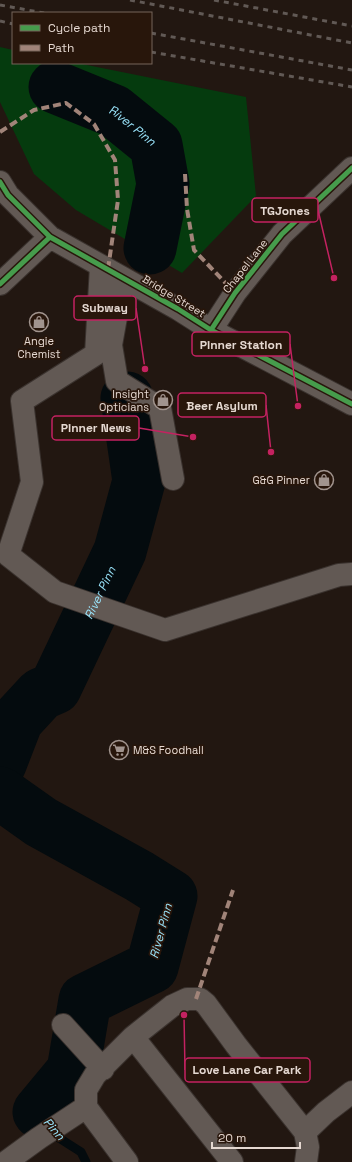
<svg xmlns="http://www.w3.org/2000/svg" width="352" height="1162" font-family="'Space Grotesk',sans-serif">
	<style>
		.green { fill: #053b0e }
		.lines { fill: none; stroke-linecap: round; stroke-linejoin: round }
		.stream { stroke: #040b0e; stroke-width: 9 }
		.river { stroke: #040b0e; stroke-width: 53 }
		.minor-casing { stroke: #3a322e; stroke-width: 24 }
		.minor { stroke: #625954; stroke-width: 22 }
		.rail { stroke: #615955; stroke-width: 3; stroke-dasharray: 5 5; stroke-linecap: butt }
		.quiet { stroke: #a18479; stroke-width: 4; stroke-dasharray: 8 4; stroke-linecap: butt }
		.cycleway-casing { stroke: #28160b; stroke-width: 8 }
		.cycleway { stroke: #469c4c; stroke-width: 5 }
		.labels { text-anchor: middle; stroke-width: 3.5; stroke-linejoin: round; paint-order: stroke }
		.street-label { font-size: 11px; fill: #e5d8d1; stroke: #28160b }
		.poi-label { font-size: 11px; fill: #e5d8d1; stroke: #28160b; text-anchor: end }
		.water-label { font-size: 12px; font-style: italic; fill: #9ae5fc; stroke: #28160b }
		.leader { fill: none; stroke: #c42261; stroke-width: 1.5 }
		.callout-dot { fill: #c42261; stroke: #28160b; stroke-width: 1.5 }
		.callout { fill: #28160b; stroke: #c42261; stroke-width: 1.5 }
		.callout-label { font-size: 12px; text-anchor: middle; font-weight: bold; fill: #e5d8d1 }
	</style>
	<rect width="100%" height="100%" fill="#221711"/>
	<!-- green -->
	<path class="green" d="M0 47 13 50V63H77L246 97 256 196 182 273 76 210 34 174 0 102Z"/>
	<g class="lines">
		<!-- stream -->
		<path class="stream" d="M39 1112 59 1138 81 1152 86 1162"/>
		<!-- river -->
		<g class="river">
			<path id="s1" d="M55 87 114 111 156 145 163 184 150 248"/>
			<path id="s2" d="M0 764 17 720 41 694 55 688 120 551 139 481 127 398"/>
			<path d="M0 793 41 822 139 876 171 896 152 967 85 1000 73 1071 39 1112"/>
		</g>
		<!-- minor casing -->
		<g class="minor-casing">
			<path id="minor" d="M0 182 8 195 50 237 178 309 211 330 352 404
				M101 266 96 354 22 401 32 482 8 555 55 592 165 630 339 575 352 574
				M123 278 111 345 117 381 160 408 173 479
				M0 284 50 237
				M211 330 235 293 282 234 352 168
				M63 1025 103 1069
				M133 1037 232 1162
				M305 1132 326 1112 352 1092
				M6 1162 39 1138 86 1107
				M127 1162 86 1107V1090L95 1075 133 1037 162 1014 172 1006 187 999H200L206 1004 236 1045 305 1132 308 1147 306 1162"/>
		</g>
		<!-- minor -->
		<use href="#minor" class="minor"/>
		<!-- rail -->
		<path class="rail" d="M130 0 352 43
			M214 0 352 26
			M0 5 44 13
			M0 21 13 24
			M151 33 352 70
			M151 52 352 87"/>
		<!-- quiet -->
		<path class="quiet" d="M0 132 34 110 66 103 94 124 115 160 118 200 108 269
			M185 174 187 209 194 250 235 293
			M196 999 233 890"/>
		<!-- cycleway casing -->
		<g class="cycleway-casing">
			<path id="cycleway" d="M0 182 8 195 50 237 178 309 211 330 352 404
				M0 284 50 237
				M211 330 235 293 282 234 352 168"/>
		</g>
		<!-- cycleway -->
		<use href="#cycleway" class="cycleway"/>
	</g>
	<!-- icons -->
	<defs>
		<g id="shop-ring" transform="scale(1)"><circle r="9.5" fill="#28160b" stroke="#a1948e" stroke-width="1.5"/><path d="M-5-2.5h2.3a2.7 3.5 0 0 1 5.4 0H5L5.5 6h-11ZM-1.5-2.5h3a1.5 2.3 0 0 0-3 0Z" fill="#a1948e"/></g>
		<g id="supermarket-ring" transform="scale(1)"><circle r="9.5" fill="#28160b" stroke="#a1948e" stroke-width="1.5"/><path d="M-6-5.5h2.5l.6 2H6L4.5 2H-2.5L-4.4-4H-6ZM-1.5 3.2a1.3 1.3 0 1 0 .1 0ZM3 3.2a1.3 1.3 0 1 0 .1 0Z" fill="#a1948e"/></g>
	</defs>
	<g fill-rule="evenodd">
		<use href="#shop-ring" x="39" y="322"/>
		<use href="#shop-ring" x="163" y="400"/>
		<use href="#shop-ring" x="324" y="480"/>
		<use href="#supermarket-ring" x="119" y="750"/>
	</g>
	<g class="labels">
		<!-- street labels -->
		<g class="street-label">
			<text transform="translate(245 266) rotate(-52)" y="4">Chapel Lane</text>
			<text transform="translate(174 296) rotate(31)" y="4">Bridge Street</text>
		</g>
		<!-- poi labels -->
		<g class="poi-label">
			<text x="39" y="345" text-anchor="middle">Angie<tspan x="39" dy="13">Chemist</tspan></text>
			<text x="149" y="398">Insight<tspan x="149" dy="13">Opticians</tspan></text>
			<text x="310" y="484">G&amp;G Pinner</text>
			<text x="133" y="754" text-anchor="start">M&amp;S Foodhall</text>
		</g>
		<!-- water labels -->
		<g class="water-label">
			<text dy="4" stroke="none"><textPath href="#s1" startOffset="87">River Pinn</textPath></text>
			<text dy="4" stroke="none"><textPath href="#s2" startOffset="203">River Pinn</textPath></text>
			<text transform="translate(161 931) rotate(-75)" y="4">River Pinn</text>
			<text transform="translate(54 1129) rotate(49)" y="4">Pinn</text>
		</g>
	</g>
	<!-- callouts -->
	<path class="leader" d="M334 278L318 210M145 369L136 308M298 406L290 344M271 452L266 405M193 437L139 428M184 1015L185 1070"/>
	<g class="callout-dot">
		<circle cx="334" cy="278" r="4"/>
		<circle cx="145" cy="369" r="4"/>
		<circle cx="298" cy="406" r="4"/>
		<circle cx="271" cy="452" r="4"/>
		<circle cx="193" cy="437" r="4"/>
		<circle cx="184" cy="1015" r="4"/>
	</g>
	<g class="callout">
		<rect x="252" y="198" width="66" height="24" rx="4"/>
		<rect x="74" y="296" width="62" height="24" rx="4"/>
		<rect x="192" y="332" width="98" height="24" rx="4"/>
		<rect x="178" y="393" width="88" height="24" rx="4"/>
		<rect x="52" y="416" width="87" height="24" rx="4"/>
		<rect x="185" y="1058" width="125" height="24" rx="4"/>
	</g>
	<g class="callout-label">
		<text x="285" y="215">TGJones</text>
		<text x="105" y="312">Subway</text>
		<text x="241" y="349">Pinner Station</text>
		<text x="222" y="410">Beer Asylum</text>
		<text x="96" y="432">Pinner News</text>
		<text x="247" y="1074">Love Lane Car Park</text>
	</g>
	<!-- legend -->
	<rect x="12" y="12" width="140" height="52" fill="#28160b" stroke="#74645a"/>
	<rect x="20" y="25" width="20" height="6" fill="#469c4c" stroke="#74645a"/>
	<text x="48" y="32" font-size="12" fill="#e5d8d1">Cycle path</text>
	<rect x="20" y="45" width="20" height="6" fill="#a18479" stroke="#74645a"/>
	<text x="48" y="52" font-size="12" fill="#e5d8d1">Path</text>
	<!-- scale -->
	<path d="M212 1142v6h88v-6" fill="none" stroke="#e5d8d1" stroke-width="2"/>
	<text x="218" y="1142" font-size="12" fill="#e5d8d1" stroke="#28160b" stroke-width="3" paint-order="stroke">20 m</text>
</svg>
